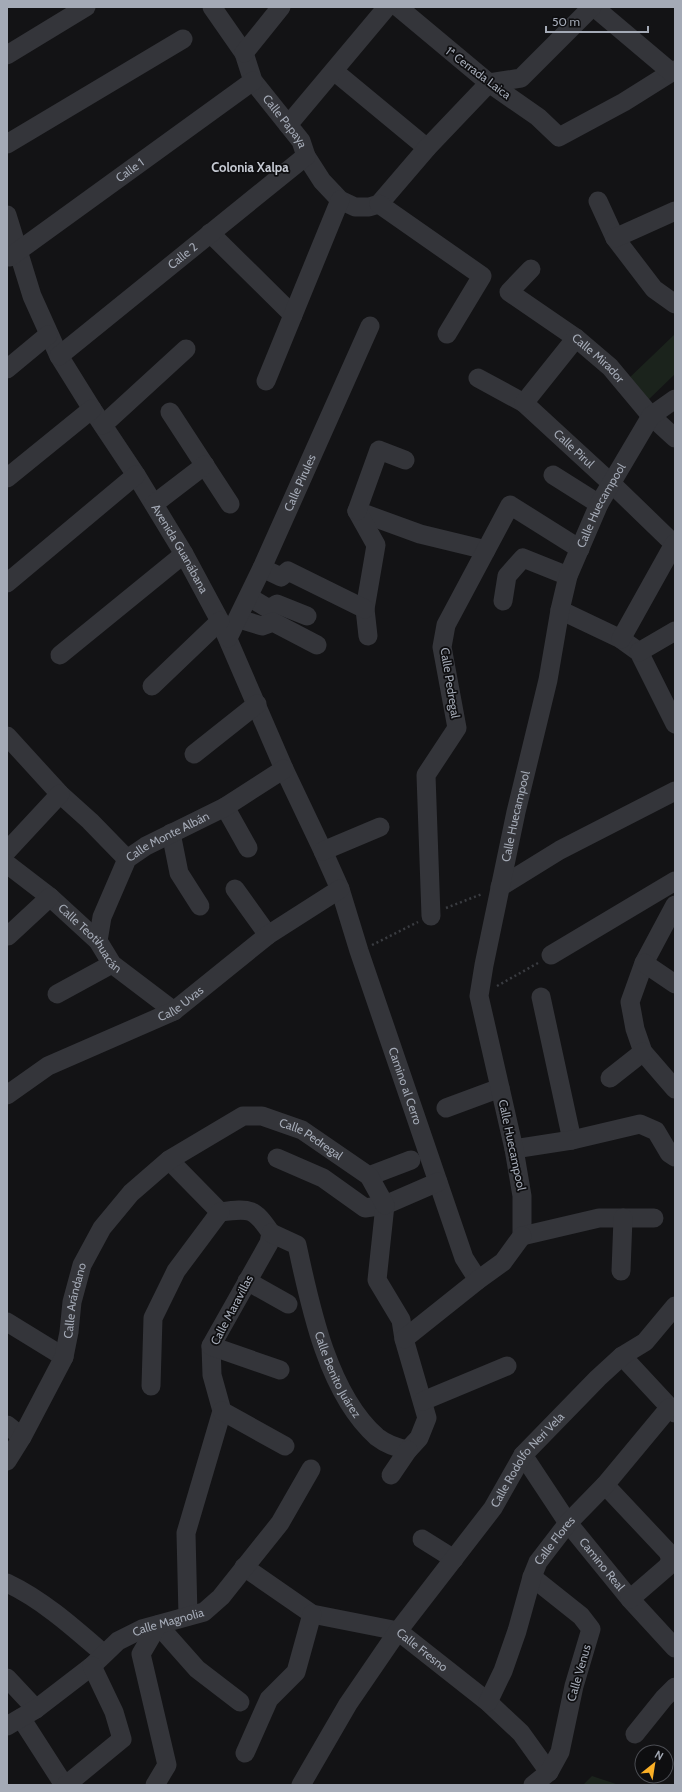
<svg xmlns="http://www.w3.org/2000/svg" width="682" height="1792" font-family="Cabin,sans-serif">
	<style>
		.green { fill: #1b231c }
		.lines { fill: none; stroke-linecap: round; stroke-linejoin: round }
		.path { stroke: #3a3c41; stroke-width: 2.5; stroke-dasharray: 2 3; stroke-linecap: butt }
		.minor { stroke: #34353a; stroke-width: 19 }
		.labels { text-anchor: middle; stroke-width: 3.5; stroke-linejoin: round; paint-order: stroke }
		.street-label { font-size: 12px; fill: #a4aab6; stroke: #0e0e10 }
		.neighbourhood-label { font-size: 13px; font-weight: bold; fill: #c5c9d2; stroke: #0e0e10 }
	</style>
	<rect width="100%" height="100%" fill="#131315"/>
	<!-- green -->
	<path class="green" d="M674 335 675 374 646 402 626 381Z
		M592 1776 619 1785H583Z"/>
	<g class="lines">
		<!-- path -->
		<path class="path" d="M446 908 482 894
			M372 945 418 922
			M497 986 538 963"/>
		<!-- minor -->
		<g class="minor">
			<path id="s1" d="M212 7 244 53 253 81 301 141 306 156 322 181 340 200 355 207H369L379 204"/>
			<path d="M398 7 489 83 538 117 559 137 624 102 675 70"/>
			<path d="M594 7 671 72"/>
			<path d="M244 53 281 7"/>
			<path d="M7 55 86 7"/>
			<path d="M334 71 427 148"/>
			<path d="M288 125 387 7"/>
			<path d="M7 144 183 39"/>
			<path d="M598 201 615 238 654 289 675 304"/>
			<path d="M379 204 427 148 489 83 521 78 592 7"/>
			<path d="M379 204 482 276 447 334"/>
			<path id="s2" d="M7 215 32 296 59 356 92 409 136 475 184 554 220 621 284 769 323 851 340 889 359 951 464 1258 478 1280"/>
			<path d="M210 233 293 315"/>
			<path d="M615 238 675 211"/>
			<path id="s3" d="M10 257 253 81"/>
			<path id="s4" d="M531 269 509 292 576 338 610 367 651 416 675 438"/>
			<path id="s5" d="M59 356 306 156"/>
			<path d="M7 369 48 335"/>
			<path id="s6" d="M478 378 524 403 611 483 675 545"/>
			<path d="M266 381 340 200"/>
			<path d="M524 403 576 338"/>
			<path d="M170 412 230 504"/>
			<path d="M103 425 186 349"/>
			<path d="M553 475 599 504"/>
			<path d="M7 478 92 409"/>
			<path d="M154 504 205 465"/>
			<path d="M357 511 420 534 486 550"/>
			<path d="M357 511 376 545 365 609 368 636"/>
			<path d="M357 511 379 450 405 460"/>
			<path d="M262 568 281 577 288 571 365 609"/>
			<path d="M7 583 136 475"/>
			<path d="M249 597 269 609 277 604 307 616"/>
			<path d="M503 601 507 576 523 558 568 576"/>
			<path d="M560 610 621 639 639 652 675 724"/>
			<path d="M239 619 262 626 273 622 317 645"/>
			<path id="s7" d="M228 638 262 568 370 326"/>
			<path d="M621 639 674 544"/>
			<path d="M639 652 675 631"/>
			<path d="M60 655 184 554"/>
			<path d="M152 686 220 621"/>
			<path d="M7 736 60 794 90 821 127 859"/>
			<path d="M194 754 257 704"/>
			<path d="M225 807 248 848"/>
			<path d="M171 833 179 873 200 906"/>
			<path d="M7 851 60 794"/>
			<path d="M323 851 380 827"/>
			<path id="s8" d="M7 864 50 897 98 941 112 964 174 1011"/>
			<path d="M500 887 560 850 675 791"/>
			<path d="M235 889 268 935"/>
			<path d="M675 905 644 963 630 1002 635 1029 643 1052 675 1089"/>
			<path d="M431 916 426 775 457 728 442 647 446 625 510 505 580 549"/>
			<path d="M8 936 50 897"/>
			<path id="s9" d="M98 941 102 917 127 859 146 846 225 807 284 769"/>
			<path d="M551 955 675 881"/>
			<path d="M644 963 675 984"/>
			<path d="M57 994 112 964"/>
			<path d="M541 997 572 1140"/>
			<path d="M610 1078 643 1052"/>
			<path id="s10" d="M7 1095 48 1066 174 1011 268 935 340 889"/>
			<path d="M446 1108 500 1088"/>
			<path d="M514 1149 572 1140 640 1124 656 1131 669 1153 675 1157"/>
			<path d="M277 1158 323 1178 365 1208 385 1205 438 1182"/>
			<path d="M169 1160 220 1212C251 1208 254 1208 271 1233L269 1243 211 1346 212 1375 222 1411 186 1533 188 1616"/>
			<path d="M369 1176 411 1160"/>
			<path id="s11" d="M271 1233 297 1245C310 1306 328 1394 377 1437 386 1444 397 1448 408 1450L419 1438 427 1418 404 1339 401 1320 377 1280 385 1205"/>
			<path id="s12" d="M522 1236V1196L514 1149 479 996 484 965 516 812 548 680 560 610 568 576 599 504 651 416 675 399"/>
			<path d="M522 1236 599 1218H654"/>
			<path d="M621 1271 623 1218"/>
			<path d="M247 1281 288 1304"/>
			<path d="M7 1322 64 1357"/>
			<path d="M404 1339 478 1280 503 1262 522 1236"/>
			<path d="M211 1346 280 1370"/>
			<path d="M622 1356 675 1413"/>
			<path d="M151 1386 153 1318 176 1271 220 1212"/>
			<path d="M423 1401 507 1366"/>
			<path d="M222 1411 285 1446"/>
			<path d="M7 1425 22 1437"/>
			<path id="s13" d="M523 1455 568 1523 630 1599 675 1648"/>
			<path id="s14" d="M7 1461 22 1437 64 1357 69 1332 72 1302 82 1265 102 1228 131 1193 169 1160 243 1116H262L302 1130 369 1176 385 1205"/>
			<path d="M391 1475 408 1450"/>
			<path d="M605 1485 668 1552 671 1560 667 1567 630 1599"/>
			<path d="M422 1539 454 1559"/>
			<path id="s15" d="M244 1567 312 1614 398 1631 488 1702 521 1733 549 1772"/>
			<path d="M532 1577 581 1616 591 1629 574 1686 560 1752 549 1772 533 1785"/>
			<path d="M7 1583C43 1600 74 1628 104 1654"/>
			<path d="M158 1625 197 1669 240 1702"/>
			<path d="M7 1678 36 1709"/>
			<path id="s16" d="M488 1702 503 1671 517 1631 532 1577 538 1562 568 1523 605 1485 669 1408"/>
			<path d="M21 1718 64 1785"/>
			<path id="s17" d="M7 1726 36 1709 92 1666 118 1641 142 1629 204 1612 221 1597 280 1523 311 1469"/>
			<path d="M635 1734 664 1698 675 1687"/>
			<path d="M245 1753 269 1699 296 1672 312 1614"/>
			<path d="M66 1785 122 1739 114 1712 92 1666"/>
			<path d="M155 1785 167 1765 141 1654 158 1625"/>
			<path id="s18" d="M301 1785 348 1704 398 1631 493 1508 523 1455 598 1378 622 1356 645 1342 675 1306"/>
		</g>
	</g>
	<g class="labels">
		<!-- street labels -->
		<g class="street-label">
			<text transform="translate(478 73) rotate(37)" y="4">1ª Cerrada Laica</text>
			<text dy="4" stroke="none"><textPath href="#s1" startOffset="137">Calle Papaya</textPath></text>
			<text dy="4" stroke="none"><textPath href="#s3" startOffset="148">Calle 1</textPath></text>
			<text dy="4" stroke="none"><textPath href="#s5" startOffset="159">Calle 2</textPath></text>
			<text dy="4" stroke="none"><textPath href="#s4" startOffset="143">Calle Mirador</textPath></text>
			<text dy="4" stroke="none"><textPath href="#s6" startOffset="120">Calle Pirul</textPath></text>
			<text dy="4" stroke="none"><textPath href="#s7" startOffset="171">Calle Pirules</textPath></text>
			<text dy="4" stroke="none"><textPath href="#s12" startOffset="752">Calle Huecampool</textPath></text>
			<text dy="4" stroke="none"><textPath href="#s2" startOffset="378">Avenida Guanábana</textPath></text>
			<text transform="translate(450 683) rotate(81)" y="4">Calle Pedregal</text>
			<text dy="4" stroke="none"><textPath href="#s12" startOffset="428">Calle Huecampool</textPath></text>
			<text dy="4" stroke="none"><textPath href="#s9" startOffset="134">Calle Monte Albán</textPath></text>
			<text dy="4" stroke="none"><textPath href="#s8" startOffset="112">Calle Teotihuacán</textPath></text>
			<text dy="4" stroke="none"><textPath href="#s10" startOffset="197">Calle Uvas</textPath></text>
			<text dy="4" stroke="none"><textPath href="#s2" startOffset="962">Camino al Cerro</textPath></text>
			<text dy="4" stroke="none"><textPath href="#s14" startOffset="510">Calle Pedregal</textPath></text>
			<text transform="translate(512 1145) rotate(78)" y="4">Calle Huecampool</text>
			<text dy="4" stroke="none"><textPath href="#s14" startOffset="176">Calle Arándano</textPath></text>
			<text transform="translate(232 1310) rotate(-62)" y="4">Calle Maravillas</text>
			<text dy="4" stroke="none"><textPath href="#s11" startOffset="165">Calle Benito Juárez</textPath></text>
			<text dy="4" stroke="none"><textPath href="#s18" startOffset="397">Calle Rodolfo Neri Vela</textPath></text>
			<text dy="4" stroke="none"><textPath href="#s16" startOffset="176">Calle Flores</textPath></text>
			<text dy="4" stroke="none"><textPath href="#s13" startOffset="135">Camino Real</textPath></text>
			<text dy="4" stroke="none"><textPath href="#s17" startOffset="194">Calle Magnolia</textPath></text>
			<text dy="4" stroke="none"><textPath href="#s15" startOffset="201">Calle Fresno</textPath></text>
			<text transform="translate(579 1673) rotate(-74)" y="4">Calle Venus</text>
		</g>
		<!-- neighbourhood labels -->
		<g class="neighbourhood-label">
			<text x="250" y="172">Colonia Xalpa</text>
		</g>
	</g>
	<!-- border -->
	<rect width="682" height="1792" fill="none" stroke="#a4aab6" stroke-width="16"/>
	<!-- north arrow -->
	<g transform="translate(654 1764) rotate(30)"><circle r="19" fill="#0e0e10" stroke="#4a4c52"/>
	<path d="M0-3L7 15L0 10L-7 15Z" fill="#faaf26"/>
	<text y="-6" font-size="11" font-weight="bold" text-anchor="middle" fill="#a4aab6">N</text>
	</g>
	<!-- scale -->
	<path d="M546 26v6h102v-6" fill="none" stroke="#a4aab6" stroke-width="2"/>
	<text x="552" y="26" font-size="12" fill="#a4aab6" stroke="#0e0e10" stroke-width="3" paint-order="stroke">50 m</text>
</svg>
